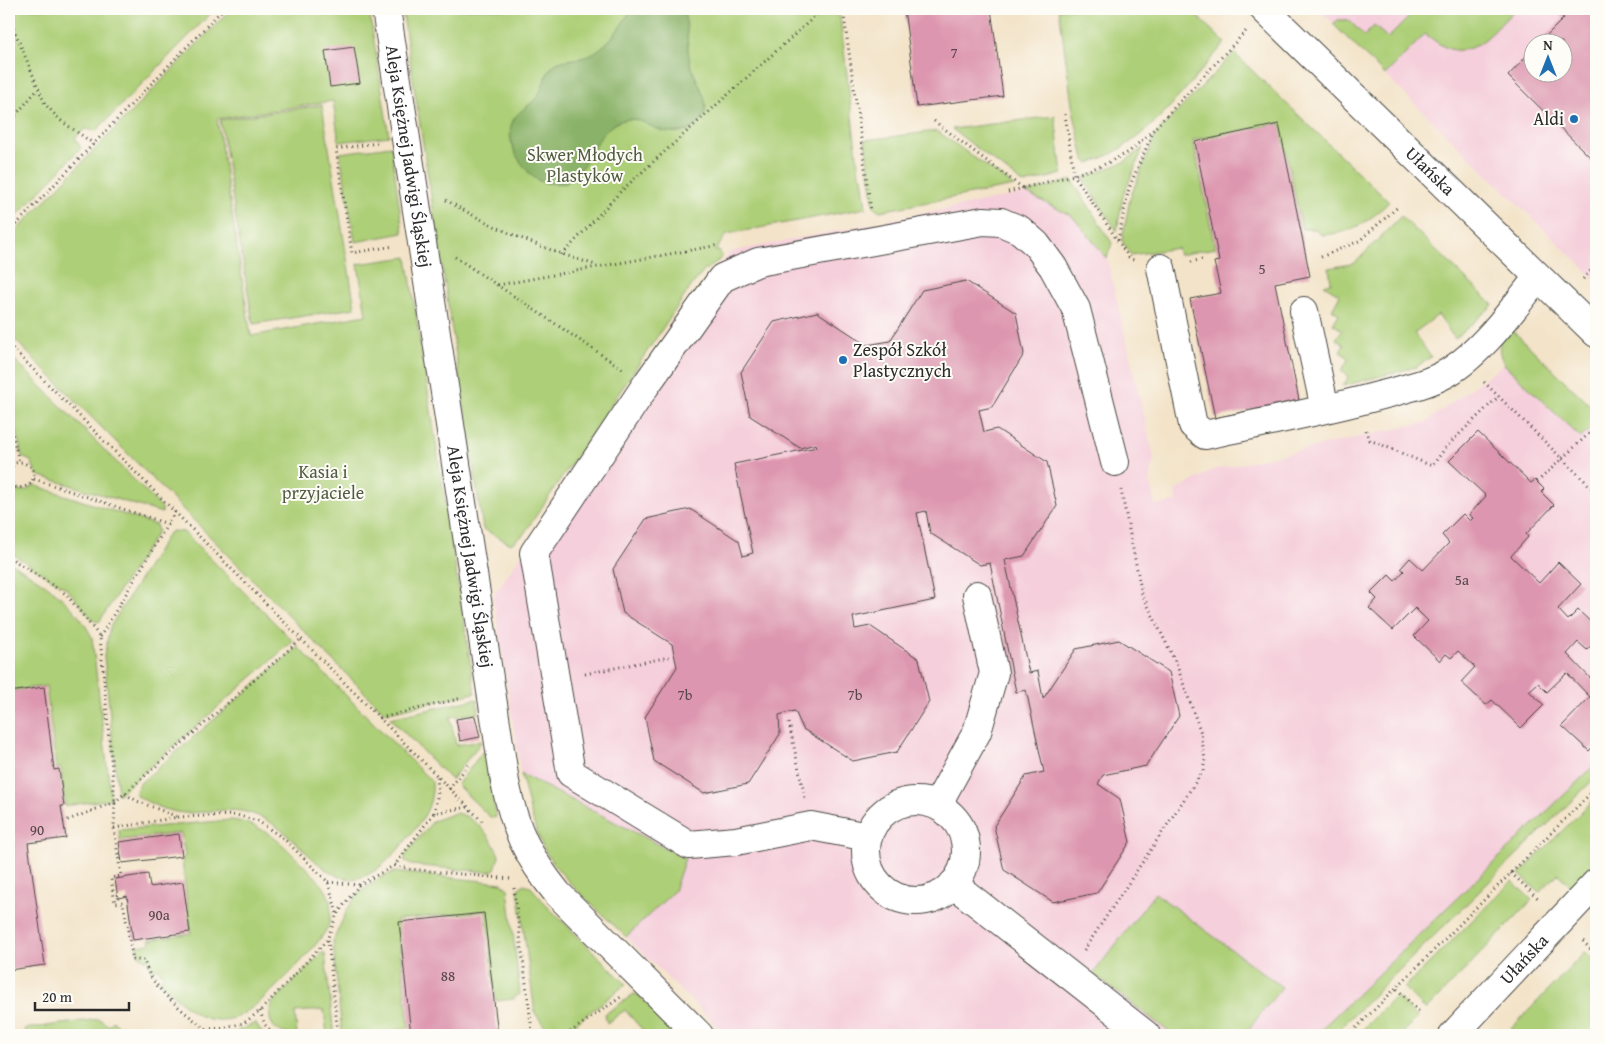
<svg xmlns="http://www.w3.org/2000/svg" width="1605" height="1044" font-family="'Gentium Book Plus',serif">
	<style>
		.built { fill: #f5cfdb; fill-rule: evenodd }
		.green { fill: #adcf77; stroke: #6c7d51 }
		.forest { fill: #8ab268; stroke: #5a6e4a }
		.building { fill: #dd96af }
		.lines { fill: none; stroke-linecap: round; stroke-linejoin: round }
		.minor-casing { stroke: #494743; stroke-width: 30 }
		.path { stroke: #494743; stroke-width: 3; stroke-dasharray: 1 4; stroke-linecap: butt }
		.minor { stroke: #fff; stroke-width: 28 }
		.poi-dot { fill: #1f6fb2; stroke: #fdfcf7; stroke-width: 2 }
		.labels { text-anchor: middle; stroke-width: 4; stroke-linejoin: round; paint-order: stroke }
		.number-label { font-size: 15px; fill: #58464c }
		.poi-label { font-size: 18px; fill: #2b2b2b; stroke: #fdfcf7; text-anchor: end }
		.park-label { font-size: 18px; fill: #525c42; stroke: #fdfcf7 }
		.street-label { font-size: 18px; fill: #2b2b2b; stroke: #fdfcf7 }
	</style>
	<rect width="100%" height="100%" fill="#fdfcf7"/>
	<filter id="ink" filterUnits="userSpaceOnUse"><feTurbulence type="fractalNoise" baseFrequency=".02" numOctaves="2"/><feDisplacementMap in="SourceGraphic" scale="10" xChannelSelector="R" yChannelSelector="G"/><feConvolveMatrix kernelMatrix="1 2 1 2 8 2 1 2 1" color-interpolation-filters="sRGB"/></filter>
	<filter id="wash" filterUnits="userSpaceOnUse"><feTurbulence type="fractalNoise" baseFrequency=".0096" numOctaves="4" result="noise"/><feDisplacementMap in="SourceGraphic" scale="20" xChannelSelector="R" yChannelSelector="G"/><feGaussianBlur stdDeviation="1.12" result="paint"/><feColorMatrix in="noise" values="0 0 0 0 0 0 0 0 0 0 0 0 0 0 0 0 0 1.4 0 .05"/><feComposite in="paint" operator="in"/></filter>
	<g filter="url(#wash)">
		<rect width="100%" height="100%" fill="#f3e3c8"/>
		<!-- built -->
		<path class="built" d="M1319 9H1596V280L1385 75ZM1532 42H1562V72H1532Z
			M1026 193 1072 216 1107 258 1154 458 1150 482 1155 505 1177 502 1175 491 1213 470 1426 422 1520 352 1596 426V764L1315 1035H726L560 872 547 854 538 835 521 774 493 596 730 252Z"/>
		<!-- green -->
		<path class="green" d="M9 9H215L96 131 85 129 75 138 81 148 9 224Z
			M231 9H369L389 136 339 142 333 101 217 119 251 336 366 315 358 264 407 257 475 693 385 713 9 334V238Z
			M402 9H839L859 174 862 177 866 208 727 234 715 251H720L722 258 704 271 692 285 523 535 511 544 483 529Z
			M1059 9H1190L1225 43C1185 87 1148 145 1089 163L1084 159 1072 105Z
			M1417 9H1515C1497 27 1474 61 1445 47 1438 44 1432 38 1425 34L1385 75 1333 24 1338 20H1349L1364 36 1374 26 1388 38Z
			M1234 53 1389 202C1367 223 1353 233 1322 235L1315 229H1302L1280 123 1193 140 1215 248 1179 255 1177 248 1131 255 1122 241 1130 198 1156 134Z
			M322 105 355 308 253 324 220 120Z
			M1055 116 1062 174 1024 184 952 129Z
			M937 131 1014 186 880 211 874 207 865 140Z
			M391 146 403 233 355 242 340 153Z
			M1143 148 1123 196 1117 231 1084 180 1085 177 1124 162Z
			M1072 180 1112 243 1107 258 1072 216 1026 193Z
			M1401 216 1493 305 1455 339 1438 315 1414 333 1431 357 1416 367 1343 386 1349 376 1341 371 1349 358 1340 352 1344 345 1336 339 1342 330 1333 324 1339 314 1332 309 1340 295 1324 285 1331 283 1329 268 1355 263Z
			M1508 326 1596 411V423L1581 438 1504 364C1496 348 1499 341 1508 326Z
			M9 354 162 508V513L37 475 31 461 22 457 9 396Z
			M34 485 156 525 158 531 99 622 94 621 66 588 9 552V490C18 490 26 494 34 485Z
			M172 531 184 532 293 641 118 795 104 656 110 627 168 534Z
			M9 562C43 581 74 602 92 637L111 799 65 806 61 768H56L46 686 9 691Z
			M298 647 432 782C434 809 418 826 402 845 332 929 313 832 250 813 230 807 209 812 189 813 173 814 149 804 136 795L138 785Z
			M477 699 479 713 450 717 456 745 482 741 451 780 390 718Z
			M484 750 496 816 495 818 490 817 457 785Z
			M1596 764V777L1333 1035H1315Z
			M521 774 685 858 674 891 626 937C602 913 564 882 547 854 533 831 528 800 521 774Z
			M1596 797V865L1574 889 1558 874 1539 892 1519 874Z
			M455 813C474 815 493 838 499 856L495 869 489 872 411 865 405 861V855L433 821Z
			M231 820C258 823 277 838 295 857 307 869 327 885 330 901 331 908 331 917 329 924 323 943 264 1001 246 1012 235 1020 219 1022 206 1018 188 1013 173 993 159 981L164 976 157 968 152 972 148 961 138 954 137 946 150 944 149 940 191 933 182 860 185 856 181 833 120 840 119 830Z
			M395 872 502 883 508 889 520 994 513 999 496 1001 486 911 397 920 409 1028 360 1035H342L333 941 347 910 357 895 381 877Z
			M1512 881 1532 900 1426 1010 1404 988Z
			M524 884 530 886 548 907 626 984 570 1028 551 1030 545 1027 535 1013 518 889Z
			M1155 893 1282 987 1244 1035H1173L1093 974Z
			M1585 952 1596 961V1035H1505Z
			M322 953H325L334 1035H327L324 1010 295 1012 297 1035C277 1035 263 1023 273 1002Z
			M634 994 638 995 679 1035H647L625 1010 607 1023 605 1014Z
			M1396 996 1418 1018 1401 1035H1357Z
			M99 1019 109 1026 113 1021 126 1035H58L56 1033 53 1035H27L24 1029Z
			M255 1023 264 1035H225L227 1033H234Z"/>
		<!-- forest -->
		<path class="forest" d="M632 9H683C689 26 686 44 690 62 695 83 718 106 697 125 689 132 677 133 668 132 645 128 641 113 618 122 600 130 594 151 583 166 578 172 572 178 567 183 540 185 535 182 520 161 511 149 505 127 517 115 524 107 532 105 539 94 544 85 546 70 555 64 565 58 575 60 585 57 608 48 619 28 632 9Z"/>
		<g id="blocks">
			<!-- building -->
			<path class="building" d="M904 9H991L1003 96 917 107Z
				M1554 9H1596V163L1508 76 1532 50V72H1562V42H1540L1564 18Z
				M354 47 360 83 330 87 325 51Z
				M1279 124 1310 276 1275 283 1299 400 1215 418 1190 299 1221 293 1214 262 1219 261 1195 142Z
				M966 281 1016 313 1024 354 992 407 979 410 984 432 997 429 1047 462 1057 506 1024 556 1005 560 1029 673 1038 671 1043 699 1076 649 1119 640 1169 672 1179 716 1146 766 1103 775 1098 784 1120 799 1130 842 1097 893 1053 902 1004 870 994 826 1026 776 1044 772 1026 690 1016 692 990 563 980 565 930 533 926 511 917 513 935 600 853 617 855 629 870 626 919 659 929 702 897 752 853 761 803 729 795 711 786 713 779 715 780 734 748 784 704 793 654 761 645 717 677 667 672 644 623 613 613 569 646 519 690 509 739 541 743 556 753 553 734 464 817 447 816 444 800 448 750 416 741 372 774 322 817 312 867 345 890 341 922 290Z
				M1478 432 1531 483 1535 480 1544 489 1541 492 1554 505 1526 534 1528 537 1511 556 1539 583 1558 562 1581 584 1558 609 1568 620 1578 610 1596 627V640L1587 650 1578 642 1567 654 1596 684V743L1589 751 1562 726 1590 697 1567 673 1547 692 1538 683 1529 691 1544 705 1521 728 1492 700 1486 705 1461 682 1475 667 1458 651 1451 658 1446 654 1440 661 1414 636 1428 621 1415 608 1393 630 1369 608 1377 599 1371 593 1389 575 1395 581 1404 571 1401 568 1410 558 1423 570 1449 543 1442 535 1463 514 1470 521 1473 518 1469 515 1486 496 1449 461Z
				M44 687 54 770 59 769 64 806H61L66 838 28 843 45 965 9 970V692Z
				M475 716 480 737 460 741 456 719Z
				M179 834 182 856 122 863 119 842Z
				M148 874 150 887 183 882 190 932 133 940 127 896 118 898 115 879Z
				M484 913 498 1035H411L399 922Z"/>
		</g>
	</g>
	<g filter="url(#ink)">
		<use href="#blocks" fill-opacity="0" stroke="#494743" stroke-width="1"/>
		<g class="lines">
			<!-- minor casing -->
			<g class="minor-casing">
				<g id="minor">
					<path id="s1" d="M386 9 505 782C515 830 527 856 558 894L699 1035"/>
					<path id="s2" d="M1264 9 1596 333"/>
					<path d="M1161 268 1193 425 1205 435C1264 422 1324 411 1382 395 1404 389 1428 384 1447 373 1482 352 1514 308 1538 277"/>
					<path d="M1304 311 1325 409"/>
					<circle cx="916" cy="851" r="50"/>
					<path d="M937 805 977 732 994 673 977 595"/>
					<path d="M868 837 811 826 736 841 689 845 571 773 534 553 646 385 722 278 758 262 983 221 1001 222 1020 230 1036 244 1053 267 1076 309 1115 462"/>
					<path d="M953 884 1146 1035"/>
					<path id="s3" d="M1453 1035 1596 883"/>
				</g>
			</g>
			<!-- path -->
			<path class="path" d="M9 9 10 20 45 104 60 120 94 144
				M843 9 871 211
				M1065 114 1074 175 1130 259 1134 260
				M934 121 1024 189
				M9 123 37 90
				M377 143 336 149 352 253 394 246
				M1008 192 1074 175 1101 166 1129 152 1153 130 1246 31
				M446 200C493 228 545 250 596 265
				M9 232 223 9
				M1118 240 1129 188 1153 132
				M562 255 621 191 823 9
				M455 257 623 369
				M1321 257 1359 241 1399 206
				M1191 262 1203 259
				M1583 279 1596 265
				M498 285 719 245
				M9 345 482 821
				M1484 382 1596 492
				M9 420 19 462
				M1366 430 1370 440 1432 466 1447 446 1499 396
				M9 470 15 463 22 462 32 467C38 480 28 490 15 487L9 480
				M34 479 168 524
				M1537 482 1596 427
				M9 557 66 594 100 637 115 802 114 828 121 876 111 878 115 903 123 902 133 960H144C151 991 189 1014 212 1035
				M100 637 175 512
				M585 674 669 657
				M380 718 462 698
				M789 723 805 798
				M449 789 471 762
				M125 794 137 801 178 817
				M434 813 438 792 437 777
				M63 822 115 802 301 639
				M114 828 179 817 236 815 258 821 284 839 328 882 337 913
				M395 865 410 869 511 879
				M1511 873 1540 900
				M328 882 359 885
				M514 888 532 1031 535 1035
				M328 940 338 1035
				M1583 941 1596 955
				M1084 950 1203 771 1205 760 1201 733 1176 663 1142 594 1121 490
				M1397 989 1421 1014
				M260 1011 265 1025 275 1035
				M206 1029 222 1028 244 1023 260 1011 327 940 337 914 359 885 395 865 434 813 468 807
				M151 1033 154 1035
				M566 1035 621 997
				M1349 1035 1596 788"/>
			<!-- minor -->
			<use href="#minor" class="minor"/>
		</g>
	</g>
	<!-- markers -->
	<g class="poi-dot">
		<circle cx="1574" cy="119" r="5"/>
		<circle cx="843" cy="360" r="5"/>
	</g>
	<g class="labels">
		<!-- number labels -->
		<g class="number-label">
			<text x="954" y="58">7</text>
			<text x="1262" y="274">5</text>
			<text x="1462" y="585">5a</text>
			<text x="685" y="700">7b</text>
			<text x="855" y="700">7b</text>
			<text x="37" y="835">90</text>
			<text x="159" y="920">90a</text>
			<text x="448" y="981">88</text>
		</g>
		<!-- poi labels -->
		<g class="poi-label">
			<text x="1564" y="125">Aldi</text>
			<text x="853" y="356" text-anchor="start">Zespół Szkół<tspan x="853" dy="21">Plastycznych</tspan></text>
		</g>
		<!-- park labels -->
		<g class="park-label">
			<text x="585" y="161">Skwer Młodych<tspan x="585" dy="21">Plastyków</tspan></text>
			<text x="323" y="478">Kasia i<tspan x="323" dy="21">przyjaciele</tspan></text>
		</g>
		<!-- street labels -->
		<g class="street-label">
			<text dy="6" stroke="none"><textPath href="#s1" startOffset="149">Aleja Księżnej Jadwigi Śląskiej</textPath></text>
			<text dy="6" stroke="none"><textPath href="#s2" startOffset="232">Ułańska</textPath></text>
			<text dy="6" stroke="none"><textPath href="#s1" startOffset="554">Aleja Księżnej Jadwigi Śląskiej</textPath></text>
			<text dy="6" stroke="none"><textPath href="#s3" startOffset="104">Ułańska</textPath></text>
		</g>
	</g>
	<!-- margin -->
	<rect width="1605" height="1044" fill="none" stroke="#fdfcf7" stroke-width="30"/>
	<!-- north arrow -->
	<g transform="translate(1548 58)"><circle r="24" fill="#fdfcf7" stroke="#a9a8a5"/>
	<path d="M0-4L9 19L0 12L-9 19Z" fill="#1f6fb2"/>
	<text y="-8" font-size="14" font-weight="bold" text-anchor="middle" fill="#2b2b2b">N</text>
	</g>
	<!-- scale -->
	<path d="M35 1002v8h94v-8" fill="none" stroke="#2b2b2b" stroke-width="2.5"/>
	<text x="42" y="1002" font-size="15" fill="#2b2b2b" stroke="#fdfcf7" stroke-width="4" paint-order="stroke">20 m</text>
</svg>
